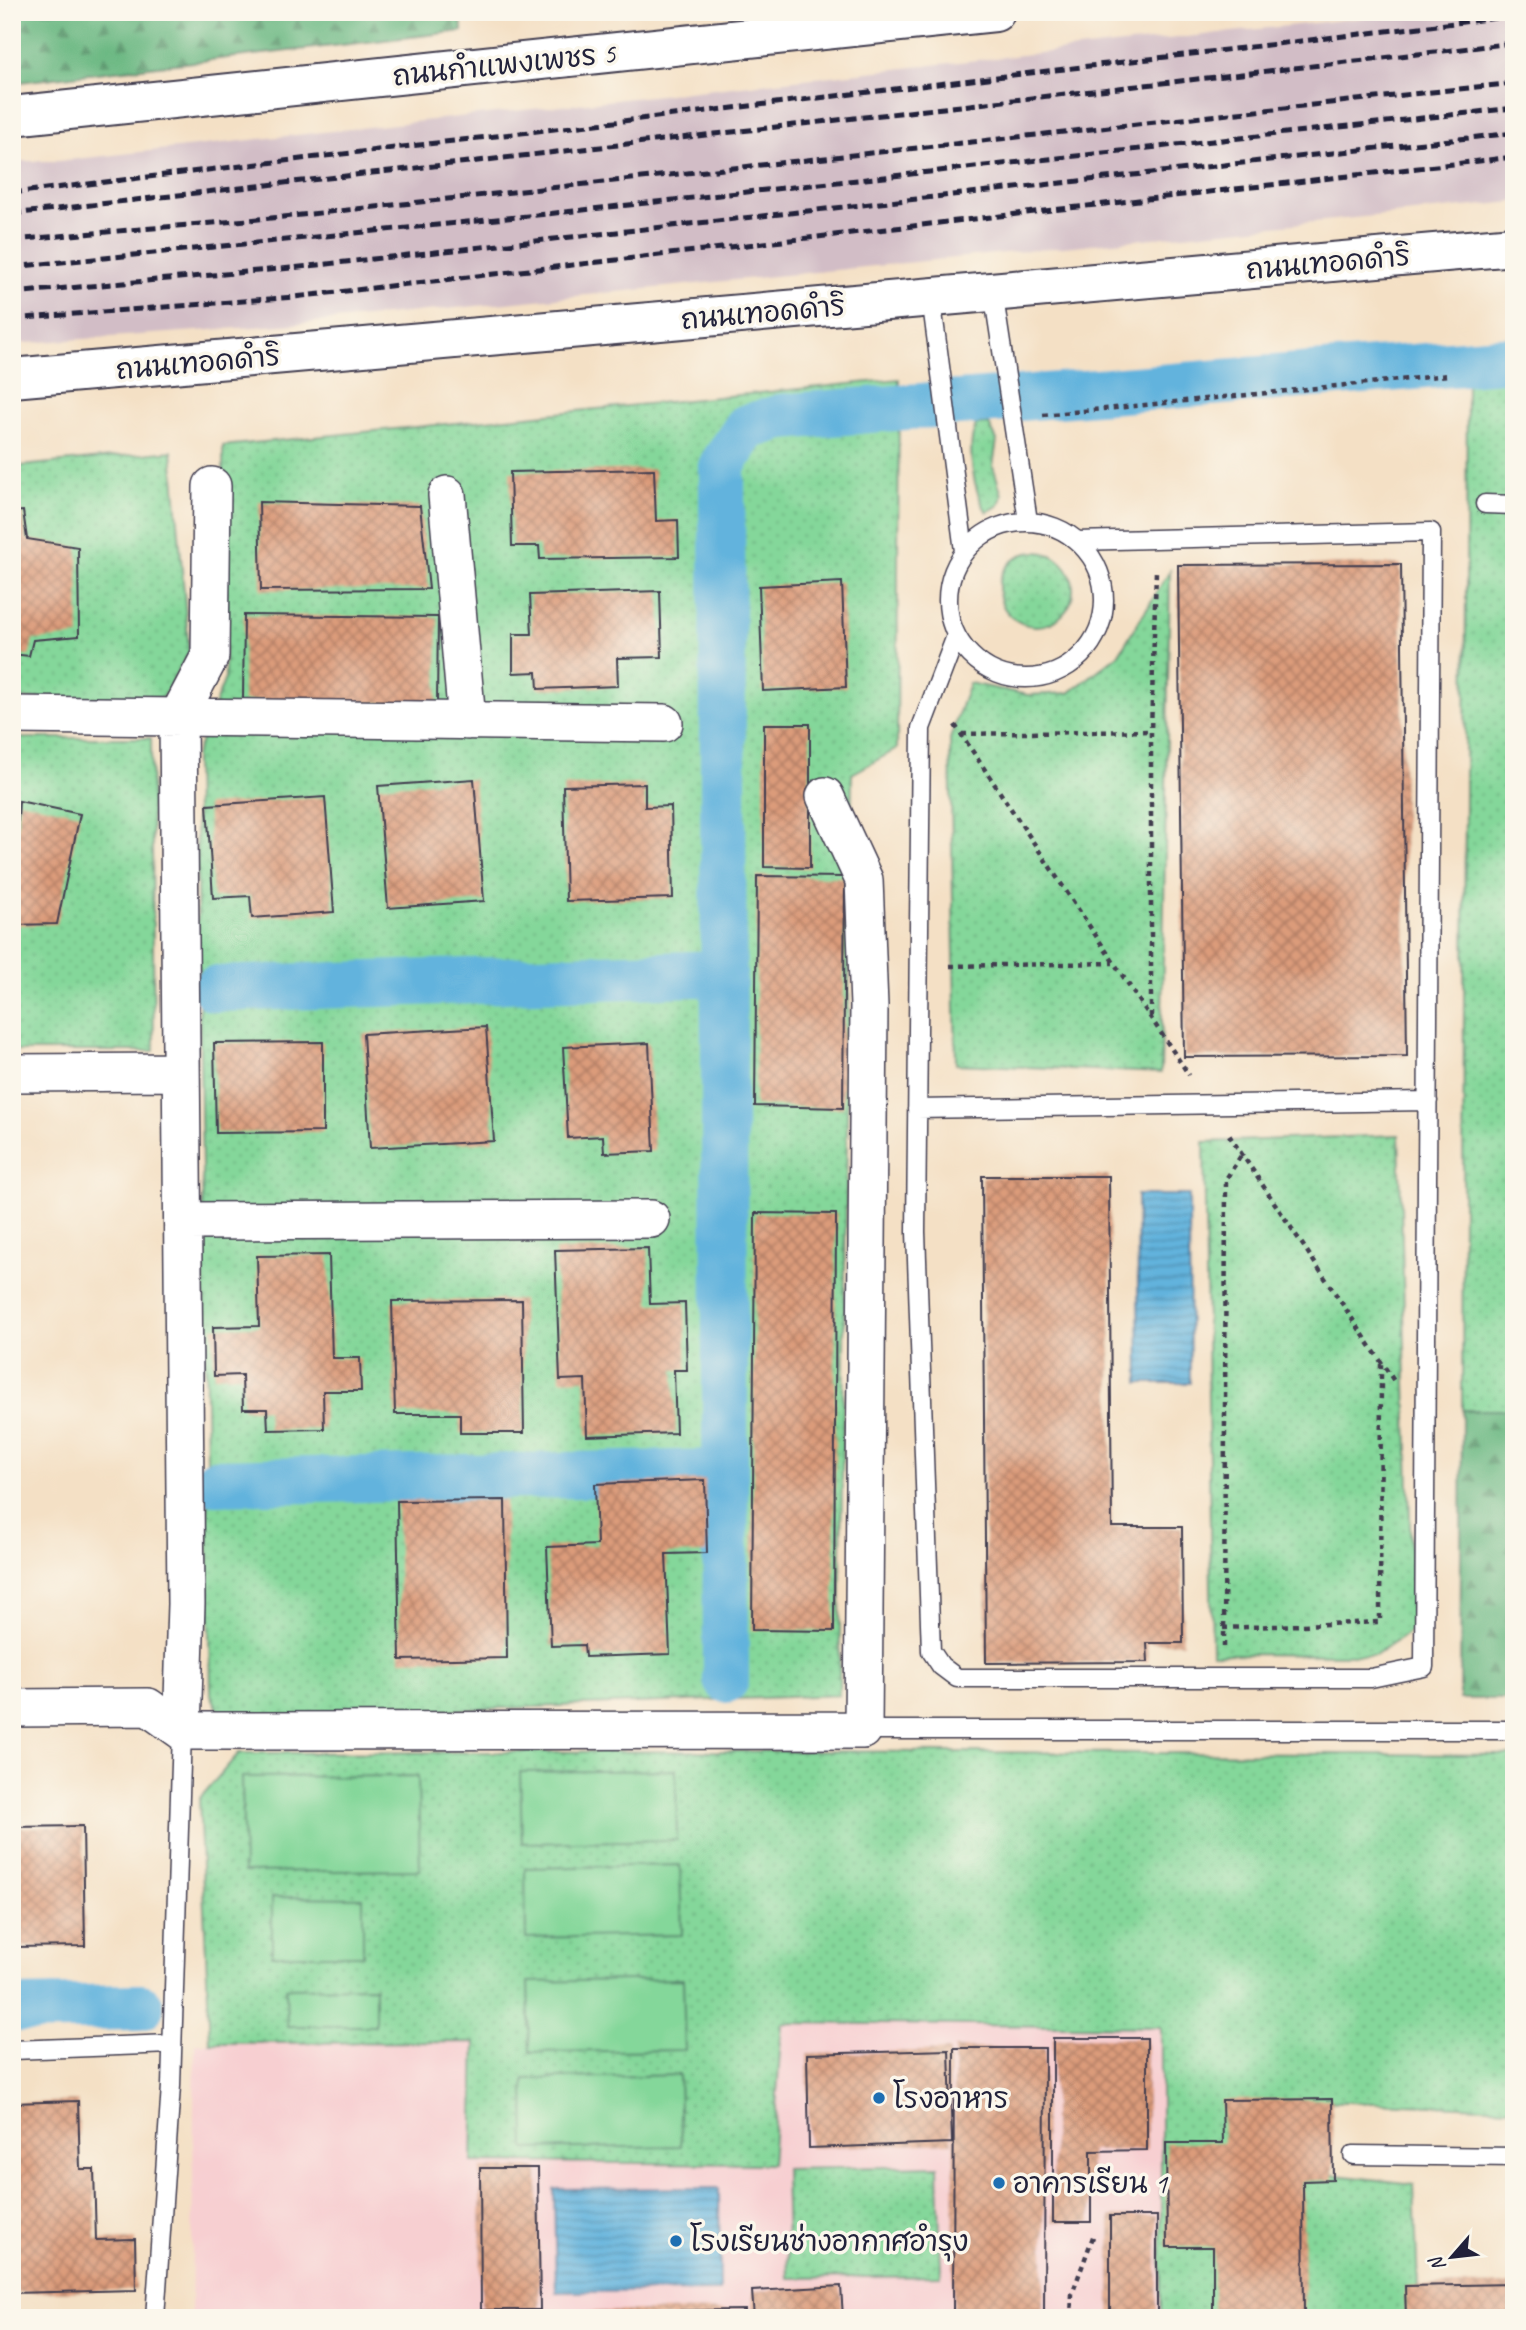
<svg xmlns="http://www.w3.org/2000/svg" width="1526" height="2330" font-family="Caveat,'Playpen Sans Thai',sans-serif">
	<style>
		.built { fill: #f7cfd1 }
		.railway { fill: #d2bdc6 }
		.green { fill: url(#green-dots); stroke: #537c6a; stroke-width: 2 }
		.forest { fill: url(#forest-firs); stroke: #466d5e; stroke-width: 2 }
		.pitch { fill: #84d79a; stroke: #537c6a; stroke-width: 2 }
		.water { fill: url(#water-rules); stroke: #426a8c; stroke-width: 2 }
		.lines { fill: none; stroke-linecap: round; stroke-linejoin: round }
		.canal { stroke: #62b3dd; stroke-width: 46 }
		.building { fill: url(#building-cross-hatch) }
		.service-casing { stroke: #423e50; stroke-width: 21 }
		.minor-casing { stroke: #423e50; stroke-width: 40 }
		.tertiary-casing { stroke: #423e50; stroke-width: 42 }
		.path { stroke: #423e50; stroke-width: 4.5; stroke-dasharray: 5 5; stroke-linecap: butt }
		.service { stroke: #fff; stroke-width: 18 }
		.minor { stroke: #fff; stroke-width: 37 }
		.tertiary { stroke: #fff; stroke-width: 38 }
		.rail { stroke: #22223b; stroke-width: 5; stroke-dasharray: 10 5; stroke-linecap: butt }
		.poi-dot { fill: #1f6fb2; stroke: #fbf7ec; stroke-width: 2.5 }
		.labels { text-anchor: middle; stroke-width: 7; stroke-linejoin: round; paint-order: stroke }
		.street-label { font-size: 28px; fill: #22223b; stroke: #fbf7ec }
		.poi-label { font-size: 28px; fill: #22223b; stroke: #fbf7ec; text-anchor: start }
	</style>
	<defs>
		<pattern id="green-dots" width="8" height="8" patternUnits="userSpaceOnUse" patternTransform="scale(1.75)"><rect width="8" height="8" fill="#84d79a"/><path d="M2 2h.1M6 6h.1" fill="none" stroke="#72b886" stroke-width="1.8" stroke-linecap="round"/></pattern>
		<pattern id="forest-firs" width="22" height="20" patternUnits="userSpaceOnUse" patternTransform="scale(1.75)"><rect width="22" height="20" fill="#6bb882"/><path d="M5 1l3.5 6h-7zM16 11l3.5 6h-7z" fill="#58956c"/></pattern>
		<pattern id="water-rules" width="6" height="5" patternUnits="userSpaceOnUse" patternTransform="scale(1.75)"><rect width="6" height="5" fill="#62b3dd"/><path d="M0 2.5h6" fill="none" stroke="#5091b4"/></pattern>
		<pattern id="building-cross-hatch" width="8" height="8" patternUnits="userSpaceOnUse" patternTransform="scale(1.75)"><rect width="8" height="8" fill="#db9b7a"/><path d="M0 0l8 8M0 8l8-8" fill="none" stroke="#b17e65"/></pattern>
	</defs>
	<rect width="100%" height="100%" fill="#fbf7ec"/>
	<filter id="ink" filterUnits="userSpaceOnUse"><feTurbulence type="fractalNoise" baseFrequency=".0143" numOctaves="2"/><feDisplacementMap in="SourceGraphic" scale="14" xChannelSelector="R" yChannelSelector="G"/><feConvolveMatrix kernelMatrix="1 2 1 2 8 2 1 2 1" color-interpolation-filters="sRGB"/></filter>
	<filter id="wash" filterUnits="userSpaceOnUse"><feTurbulence type="fractalNoise" baseFrequency=".00686" numOctaves="4" result="noise"/><feDisplacementMap in="SourceGraphic" scale="28" xChannelSelector="R" yChannelSelector="G"/><feGaussianBlur stdDeviation="1.57" result="paint"/><feColorMatrix in="noise" values="0 0 0 0 0 0 0 0 0 0 0 0 0 0 0 0 0 1.4 0 .05"/><feComposite in="paint" operator="in"/></filter>
	<g filter="url(#wash)">
		<rect width="100%" height="100%" fill="#f4e0c5"/>
		<!-- built -->
		<path class="built" d="M782 2023 1161 2027 1160 2318H191L195 2043 476 2042 472 2162 771 2164Z"/>
		<!-- railway -->
		<path class="railway" d="M1414 12H1514V202L296 324 12 344V161H59Z"/>
		<!-- green -->
		<path class="green" d="M1514 374V1410H1462L1467 377Z
			M899 379 897 749 852 774 839 1695 223 1719 211 1695 195 756 225 678 223 446Z
			M989 424 997 440 993 466 1002 495 999 505 987 512C973 491 966 448 976 425Z
			M172 451 189 652 162 698 12 699V467Z
			M999 589a37 37 0 1 1 74 0a37 37 0 1 1-74 0Z
			M1170 571 1161 1073 956 1064 950 739 969 683 1028 695 1069 693 1118 655Z
			M12 738H151L154 1051H12Z
			M1399 1135 1413 1629 1375 1655 1212 1654 1204 1142Z
			M774 1751 1514 1755V2108L1292 2100 1265 2167 1414 2184 1419 2314 1422 2318H1161V2027L782 2023 772 2164 472 2162 475 2042 210 2043 199 1799 239 1753Z
			M938 2166 941 2276 788 2278 785 2169Z"/>
		<!-- forest -->
		<path class="forest" d="M12 12H461L462 31 12 83Z
			M1462 1410H1514V1699H1460Z"/>
		<!-- pitch -->
		<path class="pitch" d="M676 1770 677 1840 522 1843 520 1772Z
			M418 1776 420 1870 244 1872 242 1777Z
			M680 1865 682 1935 526 1938 525 1868Z
			M272 1897 363 1898V1955H272Z
			M683 1979 685 2050 530 2052 528 1982Z
			M375 1987V2026H287L286 1988Z
			M679 2075 681 2146 525 2149 524 2079Z"/>
		<!-- water -->
		<path class="water" d="M1137 1195H1189L1190 1383H1139Z
			M719 2188 720 2291 556 2292 554 2189Z"/>
		<g class="lines">
			<!-- canal -->
			<path class="canal" d="M215 989 724 973
				M215 1482 725 1472
				M726 1680 722 465 747 427 781 417 1514 359
				M12 2009 141 2007"/>
		</g>
		<g id="blocks">
			<!-- building -->
			<path class="building" d="M654 469 656 521 678 520 679 557 540 559 539 546H512L510 472Z
				M259 502 420 506 429 589 261 590Z
				M23 511 27 539 78 547 79 636 33 640 29 656 12 654V512Z
				M1401 564 1407 1056 1184 1057 1178 565Z
				M842 582 846 687 763 691 759 586Z
				M660 591 662 657 617 658 618 686 538 689 537 672 513 673V634H532L530 595Z
				M244 615 438 617 437 704 243 701Z
				M764 724H810V868L764 867Z
				M474 779 484 901 388 908 378 786Z
				M645 784V807L671 806 673 898 566 901 563 786Z
				M325 797 334 912 252 918 250 896 213 898 207 805Z
				M19 801 80 814 57 924 12 925Z
				M757 876 845 877 843 1108 755 1106Z
				M486 1027 494 1141 370 1148 363 1034Z
				M323 1042V1132L216 1133 214 1043Z
				M649 1043 654 1151 604 1153 603 1136 568 1138 563 1047Z
				M982 1176H1109L1112 1527H1182L1183 1643H1147L1148 1662 986 1663Z
				M755 1213 836 1214 834 1631 752 1630Z
				M648 1248 650 1304 685 1303 687 1370H674L676 1433 587 1436 585 1379 560 1380 555 1250Z
				M329 1255 332 1358H360L361 1391H323L324 1429 268 1430 267 1409H243L242 1375 214 1376 213 1327 259 1326 257 1256Z
				M522 1300 524 1433H460V1414H395L392 1301Z
				M705 1480 707 1553 666 1554 670 1654 585 1657 584 1645 551 1646 547 1547 597 1545 595 1484Z
				M505 1500 507 1658 400 1660 397 1501Z
				M83 1826 85 1946 12 1947V1827Z
				M1053 2038H1147V2150L1091 2151V2222H1053Z
				M954 2048H1045L1044 2318H953Z
				M949 2050 952 2143 809 2148 807 2054Z
				M1332 2099 1333 2180 1303 2181 1304 2318H1213V2247H1167L1166 2143H1223L1222 2100Z
				M78 2101 80 2169H94L96 2240 135 2239 136 2290 12 2293V2103Z
				M480 2168H538L540 2310H481Z
				M1110 2216H1157V2318H1110Z
				M1514 2284V2318H1406L1405 2286Z
				M841 2286 843 2318H754L752 2291Z
				M745 2310V2318H551V2312Z"/>
		</g>
	</g>
	<g filter="url(#ink)">
		<use href="#blocks" fill-opacity="0" stroke="#423e50" stroke-width="2"/>
		<g class="lines">
			<!-- service casing -->
			<g class="service-casing">
				<path id="service" d="M993 291 1028 521
					M931 297 964 551
					M1485 504 1514 505
					M948 600a78 78 0 1 1 156 0a78 78 0 1 1-156 0Z
					M956 636 921 728 916 1232 931 1651 941 1666 957 1678H1371L1424 1667 1431 532 1077 541
					M917 1109 1428 1101
					M863 1730H1514
					M12 2050 172 2044
					M1353 2155 1514 2157
					M155 2318 171 2086 182 1731"/>
			</g>
			<!-- minor casing -->
			<g class="minor-casing">
				<path id="minor" d="M447 495 467 721
					M12 715 664 723
					M12 1073 181 1072
					M183 1221 651 1219
					M12 1708 148 1707 182 1731 863 1730 869 1006 864 880 825 796
					M182 1731 186 1604 178 717 210 656 212 486"/>
			</g>
			<!-- tertiary casing -->
			<g class="tertiary-casing">
				<path id="tertiary" d="M12 116 995 12
					M12 378 1514 246"/>
			</g>
			<!-- path -->
			<path class="path" d="M1043 415 1449 375
				M955 725 1189 1075
				M962 734 1151 731
				M950 966 1113 963
				M1151 1017V731L1156 571
				M1229 1135 1394 1381
				M1223 1628 1380 1622 1381 1364
				M1224 1647 1226 1179 1242 1154
				M1071 2318 1072 2294 1094 2234"/>
			<!-- service -->
			<use href="#service" class="service"/>
			<!-- minor -->
			<use href="#minor" class="minor"/>
			<!-- tertiary -->
			<use href="#tertiary" class="tertiary"/>
			<!-- rail -->
			<path class="rail" d="M12 193 1514 16
				M12 214 1514 43
				M12 240 283 217 1514 83
				M12 267 528 216 1514 108
				M12 293 291 268 1514 133
				M12 319 294 297 1514 157"/>
		</g>
	</g>
	<!-- markers -->
	<g class="poi-dot">
		<circle cx="879" cy="2098" r="7"/>
		<circle cx="999" cy="2183" r="7"/>
		<circle cx="676" cy="2241" r="7"/>
	</g>
	<g class="labels">
		<!-- street labels -->
		<g class="street-label">
			<text transform="translate(504 64) rotate(-6)" y="10">ถนนกำแพงเพชร 5</text>
			<text transform="translate(1328 262) rotate(-5)" y="10">ถนนเทอดดำริ</text>
			<text transform="translate(763 312) rotate(-5)" y="10">ถนนเทอดดำริ</text>
			<text transform="translate(198 362) rotate(-5)" y="10">ถนนเทอดดำริ</text>
		</g>
		<!-- poi labels -->
		<g class="poi-label">
			<text x="893" y="2108">โรงอาหาร</text>
			<text x="1013" y="2193">อาคารเรียน 1</text>
			<text x="690" y="2251">โรงเรียนช่างอากาศอำรุง</text>
		</g>
	</g>
	<!-- margin -->
	<rect width="1526" height="2330" fill="none" stroke="#fbf7ec" stroke-width="42"/>
	<!-- north arrow -->
	<g transform="translate(1452 2257) rotate(242)" stroke="#fbf7ec" stroke-width="5" paint-order="stroke">
	<path d="M0-5L12 26L0 18L-12 26Z" fill="#22223b"/>
	<text y="-10" font-size="19" font-weight="bold" text-anchor="middle" fill="#22223b">N</text>
	</g>
</svg>
